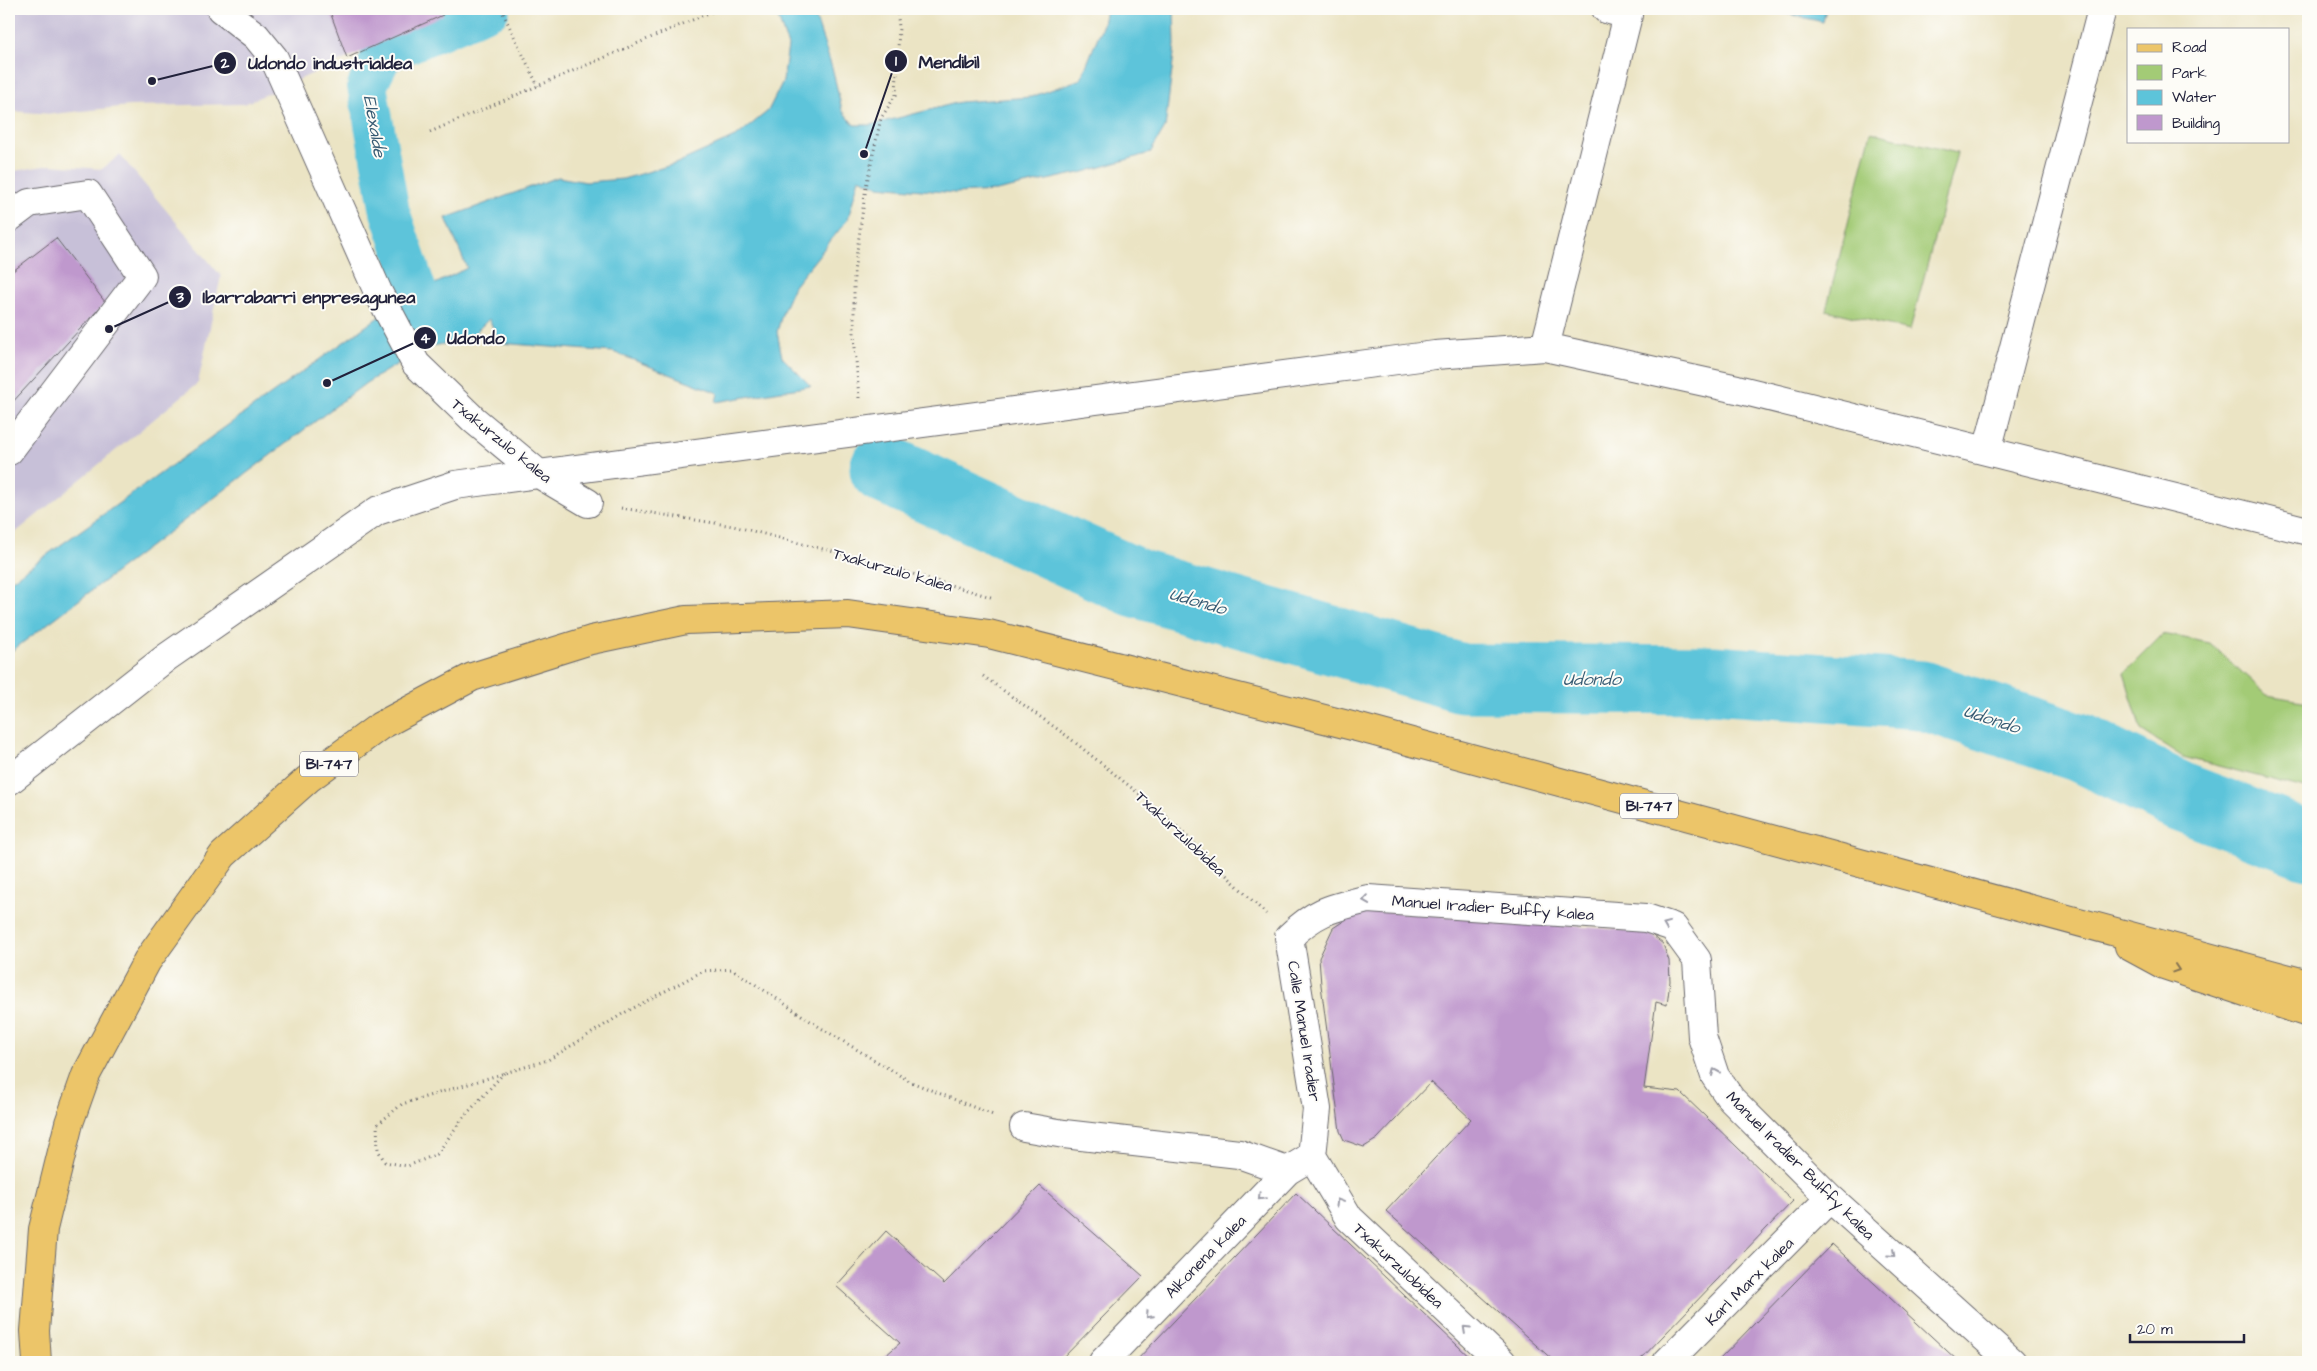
<svg xmlns="http://www.w3.org/2000/svg" width="2317" height="1371" font-family="'Architects Daughter',sans-serif">
	<style>
		.industrial { fill: #c7c0d8 }
		.green { fill: #a3cb76; stroke: #627658 }
		.water { fill: #5dc4da; stroke: #40738a }
		.lines { fill: none; stroke-linecap: round; stroke-linejoin: round }
		.canal { stroke: #5dc4da; stroke-width: 40 }
		.river { stroke: #5dc4da; stroke-width: 69 }
		.building { fill: #bf98cd }
		.minor-casing { stroke: #68666b; stroke-width: 30 }
		.major-casing { stroke: #68666b; stroke-width: 30 }
		.path { stroke: #68666b; stroke-width: 3; stroke-dasharray: 1 4; stroke-linecap: butt }
		.minor { stroke: #fff; stroke-width: 28 }
		.major { stroke: #ecc569; stroke-width: 28 }
		.oneway { stroke: #9c9ca7 }
		.oneway2 { stroke: #877452 }
		.labels { text-anchor: middle; stroke-width: 4; stroke-linejoin: round; paint-order: stroke }
		.shield { fill: #fdfcf7; stroke: #646373; stroke-width: 1 }
		.shield-label { font-size: 15px; font-weight: bold; fill: #22223b }
		.street-label { font-size: 16px; fill: #22223b; stroke: #fdfcf7 }
		.water-label { font-size: 18px; font-style: italic; fill: #375b73; stroke: #fdfcf7 }
		.leader { fill: none; stroke: #22223b; stroke-width: 2 }
		.callout-dot { fill: #22223b; stroke: #fdfcf7; stroke-width: 2 }
		.mark-label { font-size: 15px; text-anchor: middle; font-weight: bold; fill: #fff }
		.callout-label { font-size: 18px; text-anchor: middle; font-weight: bold; fill: #22223b; stroke: #fdfcf7; stroke-width: 4; stroke-linejoin: round; paint-order: stroke }
	</style>
	<rect width="100%" height="100%" fill="#fdfcf7"/>
	<filter id="ink" filterUnits="userSpaceOnUse"><feTurbulence type="fractalNoise" baseFrequency=".02" numOctaves="2"/><feDisplacementMap in="SourceGraphic" scale="10" xChannelSelector="R" yChannelSelector="G"/><feConvolveMatrix kernelMatrix="1 2 1 2 8 2 1 2 1" color-interpolation-filters="sRGB"/></filter>
	<filter id="wash" filterUnits="userSpaceOnUse"><feTurbulence type="fractalNoise" baseFrequency=".0096" numOctaves="4" result="noise"/><feDisplacementMap in="SourceGraphic" scale="20" xChannelSelector="R" yChannelSelector="G"/><feGaussianBlur stdDeviation="1.12" result="paint"/><feColorMatrix in="noise" values="0 0 0 0 0 0 0 0 0 0 0 0 0 0 0 0 0 1.4 0 .05"/><feComposite in="paint" operator="in"/></filter>
	<g filter="url(#wash)">
		<rect width="100%" height="100%" fill="#ebe4c4"/>
		<!-- industrial -->
		<path class="industrial" d="M9 9H458L244 104 130 106 53 114 9 111Z
			M120 155 221 276 198 383 9 538V172L50 165 102 169Z"/>
		<!-- green -->
		<path class="green" d="M1871 132 1957 153 1910 330 1826 310Z
			M2163 634 2210 643 2267 695 2308 702V789L2183 757 2141 730 2124 673Z"/>
		<!-- water -->
		<path class="water" d="M775 9H813L833 71 842 110 854 125H871L960 102 1031 97 1081 79 1103 24 1106 9H1174L1175 45 1165 128 1150 153 1084 172 996 191 955 193 878 186 859 178 848 219 794 286 783 311 777 332 782 357 811 386 716 402 718 393 613 352 500 343 489 319 468 340 426 347 366 383 9 653V582L401 301 467 268 446 218 558 177 586 182 623 179 675 164 737 136 768 111 783 81 788 46Z
			M1766 9H1826L1823 22Z"/>
		<g class="lines">
			<!-- canal -->
			<path class="canal" d="M424 312 390 212 367 86 383 54 490 9"/>
			<!-- river -->
			<path class="river" d="M884 469 1136 583 1462 678 1713 680 1921 695 2081 748 2181 797 2308 845"/>
		</g>
		<g id="blocks">
			<!-- building -->
			<path class="building" d="M329 9H441L443 15 347 58Z
				M56 238 105 302 9 406V274Z
				M1372 910 1648 932 1663 944 1669 961 1670 981 1667 1005 1656 1002 1644 1088 1680 1092 1793 1201 1638 1362H1555L1386 1211 1471 1119 1431 1082 1377 1139 1364 1147 1344 1140 1340 1131 1321 985 1319 958 1333 928 1353 915Z
				M1040 1186 1143 1276 1059 1362H878L900 1343 836 1286 886 1231 944 1284Z
				M1296 1193 1475 1362H1135Z
				M1832 1244 1959 1362H1717Z"/>
		</g>
	</g>
	<g filter="url(#ink)">
		<use href="#blocks" fill-opacity="0" stroke="#68666b" stroke-width="1"/>
		<g class="lines">
			<!-- minor casing -->
			<g class="minor-casing">
				<path id="minor" d="M221 9 256 36 274 58 378 292 416 364 474 420 539 474 588 503
					M9 218 29 203 88 194 142 276 9 451
					M1545 347 1628 15 1606 9
					M1987 451 2102 9
					M9 781 167 657 377 511 455 485 1435 355 1545 347 1737 389 2308 531
					M1024 1127 1064 1134 1239 1154 1287 1171
					M1312 1156 1317 1109 1289 937C1317 910 1332 908 1368 899L1646 918 1673 927 1697 960 1702 1037 1715 1076 1731 1099 1830 1198 2012 1362
					M1312 1156 1349 1218 1502 1362
					M1103 1362 1287 1171 1312 1156
					M1667 1362 1830 1198"/>
			</g>
			<!-- major casing -->
			<g class="major-casing">
				<path id="major" d="M2129 946 2164 965 2308 1013
					M37 1362 35 1331 43 1229 69 1123 86 1075 147 961 223 855 308 779 380 726 472 677 591 640 686 620 848 614 989 634 1360 728 2308 984"/>
			</g>
			<!-- path -->
			<path class="path" d="M501 9 538 86
				M430 132 718 9
				M859 398 854 335V272L866 187 881 118 896 95 899 27 897 9
				M621 508 733 526 869 561 994 598
				M983 676 1067 736 1163 813 1266 914
				M504 1073 462 1119 437 1154 408 1166 385 1162 378 1150 377 1125 402 1104 548 1060 624 1013 703 971 732 969 821 1028 911 1082 993 1115"/>
			<!-- minor -->
			<use href="#minor" class="minor"/>
			<!-- major -->
			<use href="#major" class="major"/>
		</g>
		<!-- one-way arrows -->
		<defs><path id="oneway-chevron" d="M-2-3.5L2.5 0L-2 3.5" fill="none" stroke-width="1.6" stroke-linecap="round" stroke-linejoin="round" transform="scale(1.25)"/></defs>
		<g class="oneway">
			<use href="#oneway-chevron" transform="translate(1366 900) rotate(172)"/>
			<use href="#oneway-chevron" transform="translate(1666 925) rotate(-158)"/>
			<use href="#oneway-chevron" transform="translate(1715 1072) rotate(-114)"/>
			<use href="#oneway-chevron" transform="translate(1261 1197) rotate(134)"/>
			<use href="#oneway-chevron" transform="translate(1339 1202) rotate(-121)"/>
			<use href="#oneway-chevron" transform="translate(1892 1254) rotate(42)"/>
			<use href="#oneway-chevron" transform="translate(1149 1315) rotate(134)"/>
			<use href="#oneway-chevron" transform="translate(1466 1329) rotate(-137)"/>
		</g>
		<use class="oneway2" href="#oneway-chevron" transform="translate(2176 969) rotate(18)"/>
	</g>
	<g class="labels">
		<!-- shield labels -->
		<g class="shield">
			<rect x="300" y="751.5" width="58" height="25" rx="4"/>
			<rect x="1620" y="793.5" width="58" height="25" rx="4"/>
		</g>
		<g class="shield-label">
			<text x="329" y="769">BI-747</text>
			<text x="1649" y="811">BI-747</text>
		</g>
		<!-- street labels -->
		<g class="street-label">
			<text transform="translate(502 440) rotate(39)" y="6">Txakurzulo kalea</text>
			<text transform="translate(893 569) rotate(16)" y="6">Txakurzulo kalea</text>
			<text transform="translate(1181 833) rotate(43)" y="6">Txakurzulobidea</text>
			<text transform="translate(1493 907) rotate(4)" y="6">Manuel Iradier Bulffy kalea</text>
			<text transform="translate(1305 1031) rotate(81)" y="6">Calle Manuel Iradier</text>
			<text transform="translate(1801 1165) rotate(45)" y="6">Manuel Iradier Bulffy kalea</text>
			<text transform="translate(1205 1256) rotate(-46)" y="6">Alkonena kalea</text>
			<text transform="translate(1399 1265) rotate(43)" y="6">Txakurzulobidea</text>
			<text transform="translate(1749 1281) rotate(-45)" y="6">Karl Marx kalea</text>
		</g>
		<!-- water labels -->
		<g class="water-label">
			<text transform="translate(375 126) rotate(80)" y="6">Elexalde</text>
			<text transform="translate(1198 601) rotate(16)" y="6">Udondo</text>
			<text x="1592" y="685">Udondo</text>
			<text transform="translate(1992 719) rotate(18)" y="6">Udondo</text>
		</g>
	</g>
	<!-- callouts -->
	<path class="leader" d="M864 154L896 61M152 81L225 63M109 329L180 297M327 383L425 338"/>
	<g class="callout-dot">
		<circle cx="864" cy="154" r="5"/>
		<circle cx="152" cy="81" r="5"/>
		<circle cx="109" cy="329" r="5"/>
		<circle cx="327" cy="383" r="5"/>
		<circle cx="896" cy="61" r="12"/>
		<circle cx="225" cy="63" r="12"/>
		<circle cx="180" cy="297" r="12"/>
		<circle cx="425" cy="338" r="12"/>
	</g>
	<g class="mark-label">
		<text x="896" y="66">1</text>
		<text x="225" y="68">2</text>
		<text x="180" y="302">3</text>
		<text x="425" y="343">4</text>
	</g>
	<g class="callout-label">
		<text x="949" y="68">Mendibil</text>
		<text x="330" y="69">Udondo industrialdea</text>
		<text x="309" y="303">Ibarrabarri enpresagunea</text>
		<text x="476" y="344">Udondo</text>
	</g>
	<!-- margin -->
	<rect width="2317" height="1371" fill="none" stroke="#fdfcf7" stroke-width="30"/>
	<!-- legend -->
	<rect x="2127" y="28" width="162" height="115" fill="#fdfcf7" stroke="#a5a5ac"/>
	<rect x="2137" y="44" width="25" height="8" fill="#ecc569" stroke="#a5a5ac"/>
	<text x="2172" y="52" font-size="15" fill="#22223b">Road</text>
	<rect x="2137" y="65" width="25" height="15" fill="#a3cb76" stroke="#a5a5ac"/>
	<text x="2172" y="78" font-size="15" fill="#22223b">Park</text>
	<rect x="2137" y="90" width="25" height="15" fill="#5dc4da" stroke="#a5a5ac"/>
	<text x="2172" y="102" font-size="15" fill="#22223b">Water</text>
	<rect x="2137" y="115" width="25" height="15" fill="#bf98cd" stroke="#a5a5ac"/>
	<text x="2172" y="128" font-size="15" fill="#22223b">Building</text>
	<!-- scale -->
	<path d="M2130 1334v8h114v-8" fill="none" stroke="#22223b" stroke-width="2.5"/>
	<text x="2137" y="1334" font-size="15" fill="#22223b" stroke="#fdfcf7" stroke-width="4" paint-order="stroke">20 m</text>
</svg>
